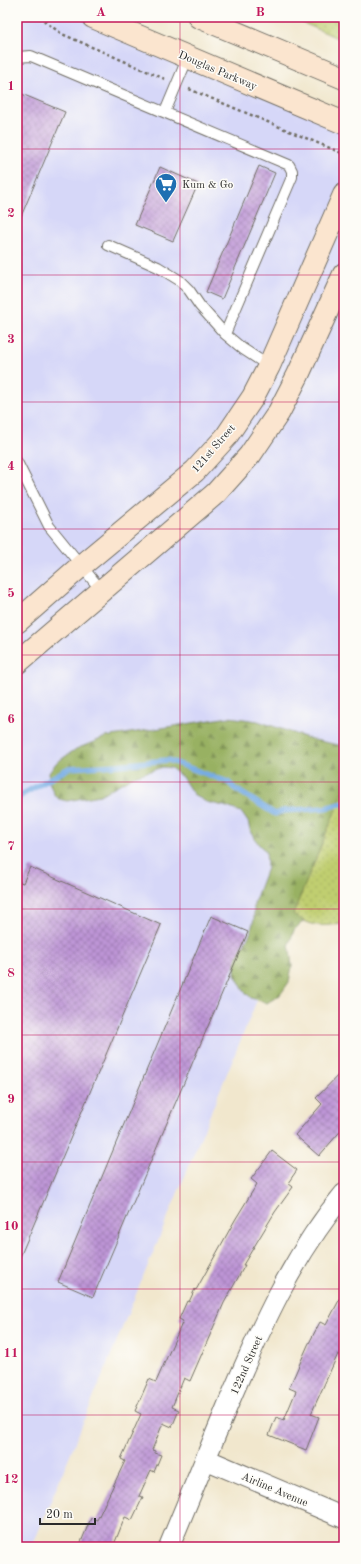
<svg xmlns="http://www.w3.org/2000/svg" width="361" height="1564" font-family="'Old Standard TT',serif">
	<style>
		.built { fill: #d6d7f8 }
		.forest { fill: url(#forest-firs); stroke: #626e46 }
		.park { fill: url(#park-dots); stroke: #767c4e }
		.lines { fill: none; stroke-linecap: round; stroke-linejoin: round }
		.stream { stroke: #76ace4; stroke-width: 5.5 }
		.building { fill: url(#building-cross-hatch) }
		.lane-casing { stroke: #706d64; stroke-width: 12 }
		.street-casing { stroke: #706d64; stroke-width: 22 }
		.secondary-casing { stroke: #706d64; stroke-width: 24 }
		.path { stroke: #706d64; stroke-width: 2.5; stroke-dasharray: 3 3; stroke-linecap: butt }
		.lane { stroke: #fff; stroke-width: 10 }
		.street { stroke: #fff; stroke-width: 20 }
		.secondary { stroke: #fbe5cf; stroke-width: 22 }
		.grid { fill: none; stroke: #c2185b; stroke-width: 1; stroke-opacity: 0.55 }
		.labels { text-anchor: middle; stroke-width: 3; stroke-linejoin: round; paint-order: stroke }
		.street-label { font-size: 11px; fill: #2b2b2b; stroke: #fdfcf7 }
		.poi-label { font-size: 11px; fill: #2b2b2b; stroke: #fdfcf7; text-anchor: start }
		.neatline { fill: none; stroke: #c2185b; stroke-width: 1.5 }
		.grid-label { font-size: 13px; text-anchor: middle; font-weight: bold; fill: #c2185b }
	</style>
	<defs>
		<pattern id="forest-firs" width="22" height="20" patternUnits="userSpaceOnUse"><rect width="22" height="20" fill="#98b162"/><path d="M5 1l3.5 6h-7zM16 11l3.5 6h-7z" fill="#7c9051"/></pattern>
		<pattern id="park-dots" width="8" height="8" patternUnits="userSpaceOnUse"><rect width="8" height="8" fill="#c0ce70"/><path d="M2 2h.1M6 6h.1" fill="none" stroke="#a5b161" stroke-width="1.8" stroke-linecap="round"/></pattern>
		<pattern id="building-cross-hatch" width="8" height="8" patternUnits="userSpaceOnUse"><rect width="8" height="8" fill="#bd94d6"/><path d="M0 0l8 8M0 8l8-8" fill="none" stroke="#9a79ae"/></pattern>
	</defs>
	<rect width="100%" height="100%" fill="#fdfcf7"/>
	<filter id="ink" filterUnits="userSpaceOnUse"><feTurbulence type="fractalNoise" baseFrequency=".025" numOctaves="2"/><feDisplacementMap in="SourceGraphic" scale="8" xChannelSelector="R" yChannelSelector="G"/><feConvolveMatrix kernelMatrix="1 2 1 2 8 2 1 2 1" color-interpolation-filters="sRGB"/></filter>
	<filter id="wash" filterUnits="userSpaceOnUse"><feTurbulence type="fractalNoise" baseFrequency=".012" numOctaves="4" result="noise"/><feDisplacementMap in="SourceGraphic" scale="16" xChannelSelector="R" yChannelSelector="G"/><feGaussianBlur stdDeviation="0.9" result="paint"/><feColorMatrix in="noise" values="0 0 0 0 0 0 0 0 0 0 0 0 0 0 0 0 0 1.4 0 .05"/><feComposite in="paint" operator="in"/></filter>
	<g filter="url(#wash)">
		<rect width="100%" height="100%" fill="#f1e7cd"/>
		<!-- built -->
		<path class="built" d="M17 17H93L344 123V789L32 1547H17Z"/>
		<!-- forest -->
		<path class="forest" d="M229 717 258 721 314 740 344 746V882L294 930 289 944 292 966 289 982 280 995 267 1003 251 998 244 991 235 974V960L250 934 254 919V903L267 868 266 851 260 846 251 833 248 822 241 812 224 806 206 802 193 794 182 777 171 768 163 767 134 776 100 795 67 801 59 799 55 796 50 785 49 773 56 763 76 749 106 737Z"/>
		<!-- park -->
		<path class="park" d="M290 17H344V41Z
			M344 790V924C321 926 312 928 293 914Z"/>
		<g class="lines">
			<!-- stream -->
			<path class="stream" d="M17 799 25 793 69 768 119 765 168 760 228 782 234 788 275 814 283 811 325 808 344 803"/>
		</g>
		<g id="blocks">
			<!-- building -->
			<path class="building" d="M17 92 65 112 17 226Z
				M259 166 275 173 222 299 206 292Z
				M160 167 198 184 173 241 135 225Z
				M30 867 161 925 17 1264V881L23 883Z
				M211 916 248 932 93 1297 58 1282Z
				M344 1069V1127L319 1156 295 1135 322 1104 316 1098Z
				M272 1151 297 1170 288 1183 293 1187 275 1212 243 1265H245L224 1303 190 1381 184 1378 172 1407 179 1410 172 1427 163 1423 152 1450 155 1451V1453L161 1455 154 1472 151 1470 139 1496 143 1497 132 1520 125 1517 113 1547H79L91 1518 97 1520 125 1461 121 1459 141 1414 135 1411 149 1379 156 1382 183 1321 179 1319 187 1301 189 1302 195 1289 196 1290 235 1220 257 1184 251 1179Z
				M344 1291V1357L338 1354 311 1414 319 1417 306 1450 269 1435 276 1417 284 1420 296 1391 289 1388 308 1345 320 1322 326 1325Z"/>
		</g>
	</g>
	<g filter="url(#ink)">
		<use href="#blocks" fill-opacity="0" stroke="#706d64" stroke-width="1"/>
		<g class="lines">
			<!-- lane casing -->
			<g class="lane-casing">
				<path id="lane" d="M17 57 31 56 289 165 292 171V177L225 334
					M165 112 188 57
					M108 245 158 267 179 280 189 290 200 306 225 334 243 349 269 366
					M17 462 49 526 101 590"/>
			</g>
			<!-- street casing -->
			<g class="street-casing">
				<path id="street" d="M205 1459 344 1518
					M169 1547C189 1499 209 1450 229 1402 260 1329 293 1255 344 1194"/>
			</g>
			<!-- secondary casing -->
			<g class="secondary-casing">
				<path id="secondary" d="M93 17 344 123
					M199 17 344 78
					M17 622 82 565 195 471 226 437 253 397 269 366 344 195
					M17 663 216 493 250 455 279 412 298 375 344 274"/>
			</g>
			<!-- path -->
			<path class="path" d="M39 17 62 34 165 79
				M189 89 344 154"/>
			<!-- lane -->
			<use href="#lane" class="lane"/>
			<!-- street -->
			<use href="#street" class="street"/>
			<!-- secondary -->
			<use href="#secondary" class="secondary"/>
		</g>
	</g>
	<!-- grid -->
	<path class="grid" d="M180 17V1547M17 149H344M17 275H344M17 402H344M17 529H344M17 655H344M17 782H344M17 909H344M17 1035H344M17 1162H344M17 1289H344M17 1415H344"/>
	<!-- icons -->
	<defs>
		<g id="supermarket-pin" transform="scale(1.15)"><path d="M0 17L-7.5 6A9.5 9.5 0 1 1 7.5 6Z" fill="#1f6fb2" stroke="#fdfcf7"/><path d="M-6-5.5h2.5l.6 2H6L4.5 2H-2.5L-4.4-4H-6ZM-1.5 3.2a1.3 1.3 0 1 0 .1 0ZM3 3.2a1.3 1.3 0 1 0 .1 0Z" fill="#fff"/></g>
	</defs>
	<g fill-rule="evenodd">
		<use href="#supermarket-pin" x="166" y="184"/>
	</g>
	<g class="labels">
		<!-- street labels -->
		<g class="street-label">
			<text transform="translate(218 70) rotate(23)" y="4">Douglas Parkway</text>
			<text transform="translate(213 448) rotate(-49)" y="4">121st Street</text>
			<text transform="translate(246 1365) rotate(-66)" y="4">122nd Street</text>
			<text transform="translate(275 1489) rotate(23)" y="4">Airline Avenue</text>
		</g>
		<!-- poi labels -->
		<g class="poi-label">
			<text x="182" y="188">Kum &amp; Go</text>
		</g>
	</g>
	<!-- margin -->
	<rect width="361" height="1564" fill="none" stroke="#fdfcf7" stroke-width="44"/>
	<!-- scale -->
	<path d="M40 1518v6h55v-6" fill="none" stroke="#2b2b2b" stroke-width="2"/>
	<text x="46" y="1518" font-size="12" fill="#2b2b2b" stroke="#fdfcf7" stroke-width="3" paint-order="stroke">20 m</text>
	<rect x="22" y="22" width="317" height="1520" class="neatline"/>
	<g class="grid-label">
		<text x="101" y="16">A</text>
		<text x="260" y="16">B</text>
		<text x="11" y="90">1</text>
		<text x="11" y="217">2</text>
		<text x="11" y="343">3</text>
		<text x="11" y="470">4</text>
		<text x="11" y="597">5</text>
		<text x="11" y="723">6</text>
		<text x="11" y="850">7</text>
		<text x="11" y="977">8</text>
		<text x="11" y="1103">9</text>
		<text x="11" y="1230">10</text>
		<text x="11" y="1357">11</text>
		<text x="11" y="1483">12</text>
	</g>
</svg>
